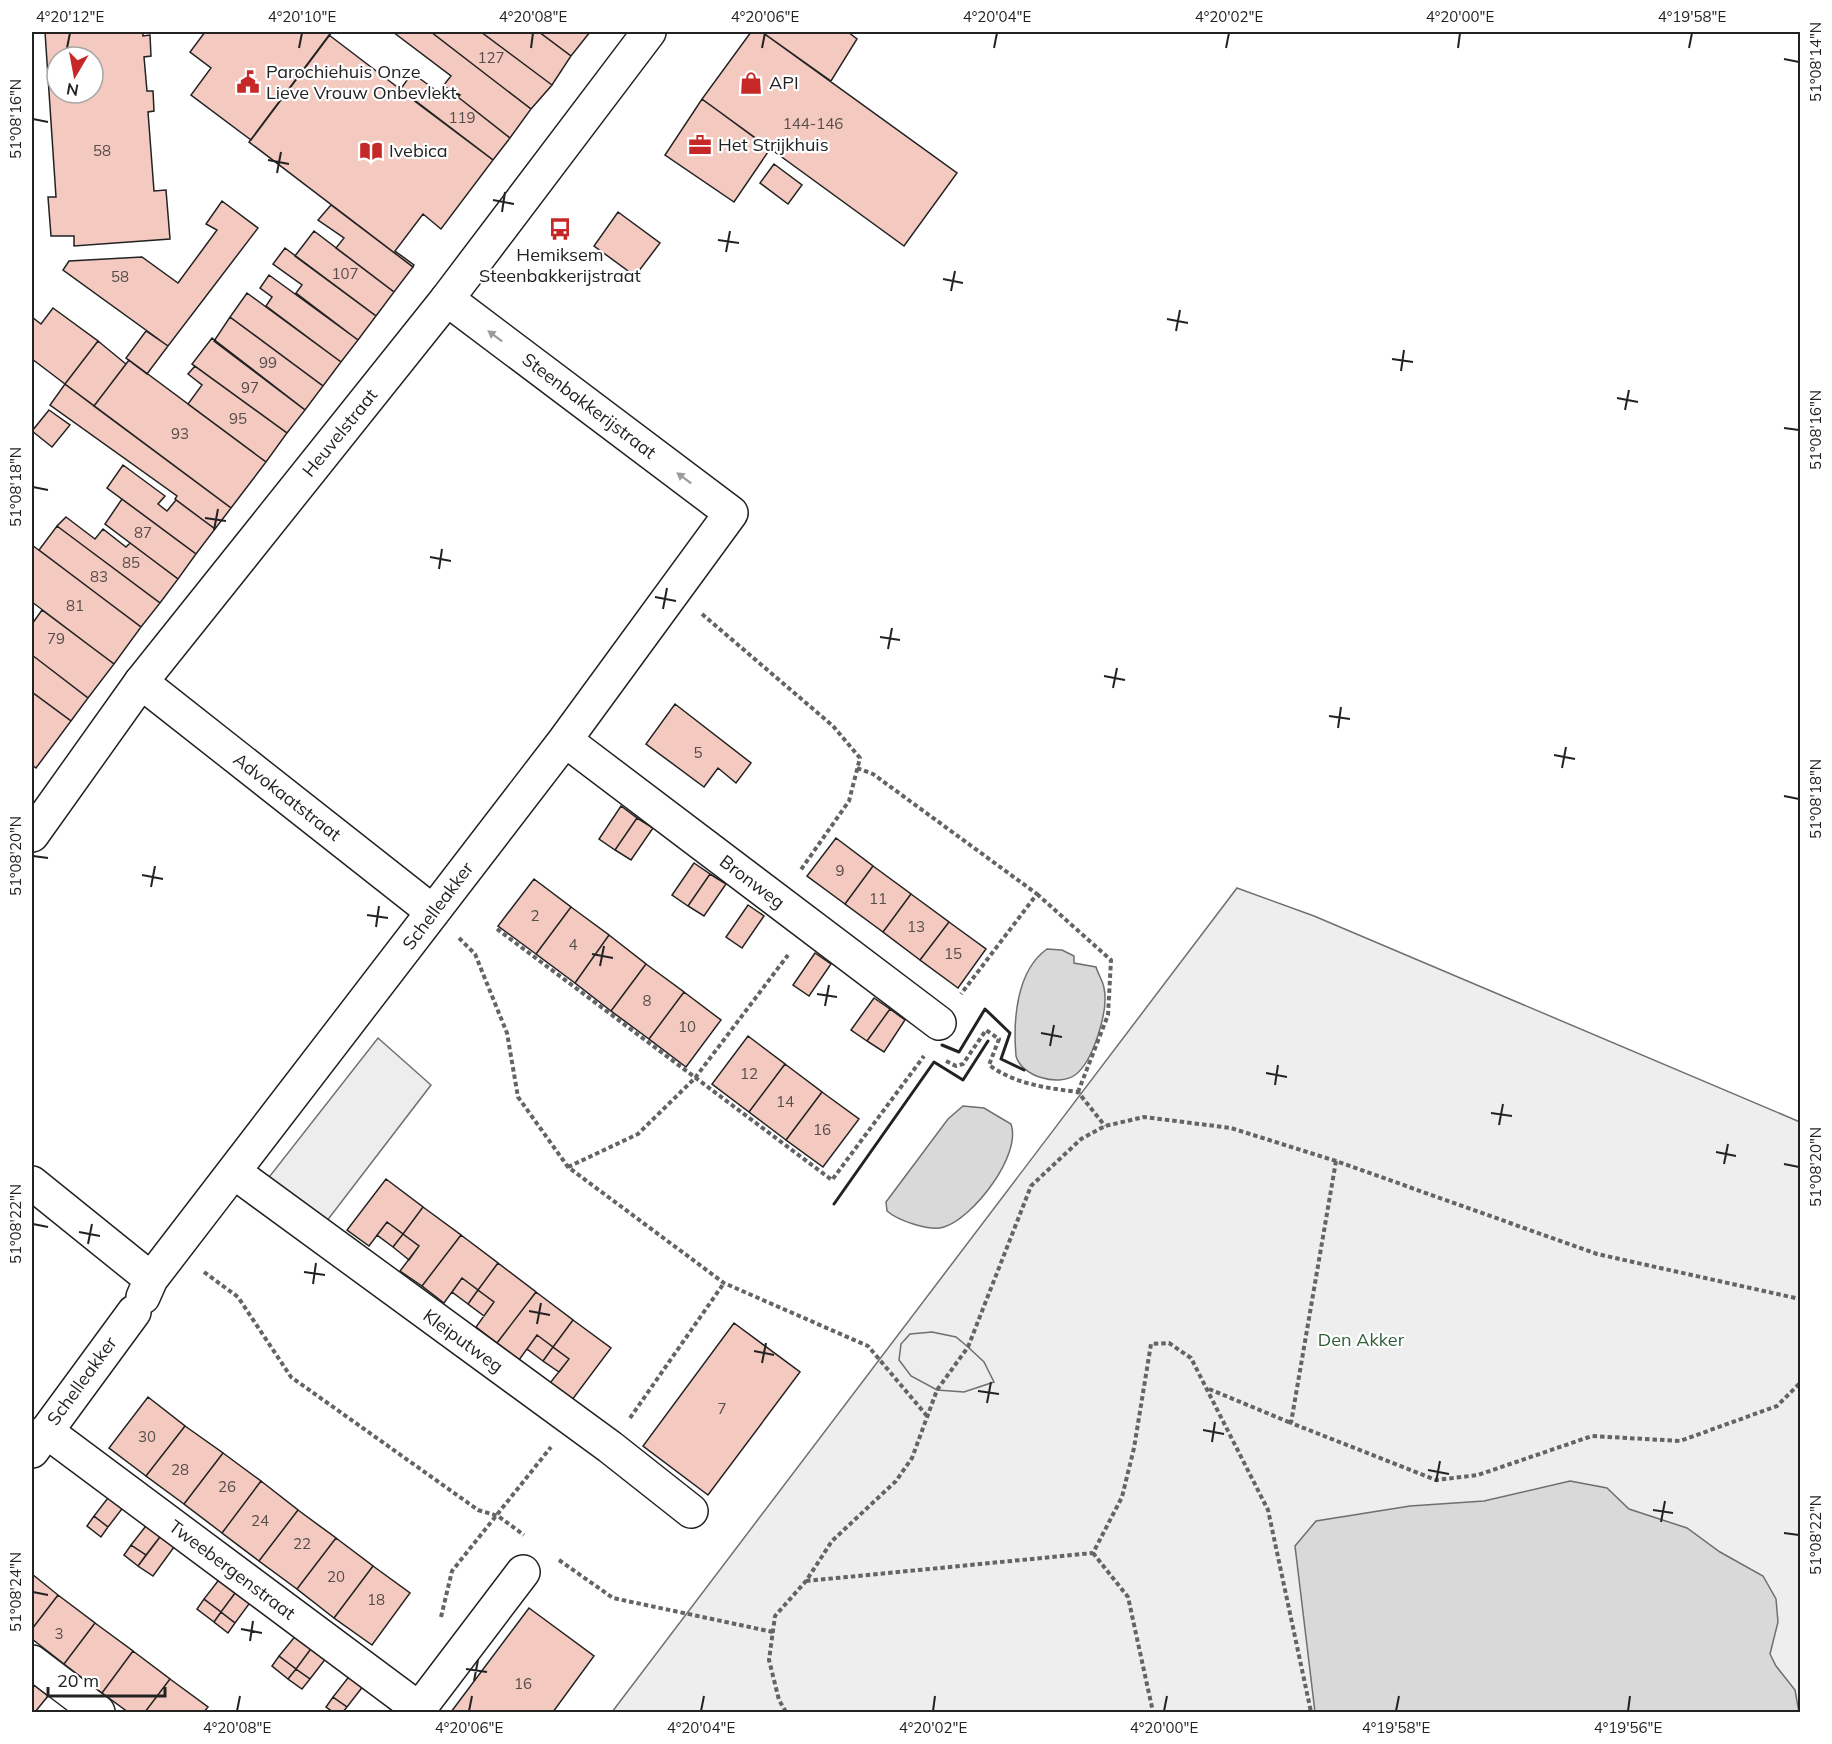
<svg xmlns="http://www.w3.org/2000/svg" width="1832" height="1744" font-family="Mulish,sans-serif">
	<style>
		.green { fill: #eee; stroke: #6f6f6f; stroke-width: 1.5 }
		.parking { fill: #ededed; stroke: #6f6f6f; stroke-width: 1.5 }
		.water { fill: #d9d9d9; stroke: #6f6f6f; stroke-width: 1.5 }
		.building { fill: #f3c9c0; stroke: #222; stroke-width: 1.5; fill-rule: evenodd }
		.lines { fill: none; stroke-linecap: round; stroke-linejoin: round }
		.minor-casing { stroke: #222; stroke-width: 36 }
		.major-casing { stroke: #222; stroke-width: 36 }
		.path { stroke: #646464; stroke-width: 4; stroke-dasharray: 4.5 3; stroke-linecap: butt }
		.minor { stroke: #fff; stroke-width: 33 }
		.major { stroke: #fff; stroke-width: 33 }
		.wall { stroke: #222; stroke-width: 3 }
		.oneway { fill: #9c9c9c }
		.ticks { fill: none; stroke: #222; stroke-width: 2 }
		.labels { text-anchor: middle; stroke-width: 4.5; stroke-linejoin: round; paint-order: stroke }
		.number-label { font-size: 15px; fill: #564c4a }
		.poi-label { font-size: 18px; fill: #222; stroke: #fff; text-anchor: start }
		.street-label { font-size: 18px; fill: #222; stroke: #fff }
		.park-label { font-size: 18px; fill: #2f5e38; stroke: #fff }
		.neatline { fill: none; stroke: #222; stroke-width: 2 }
		.ticks-label { font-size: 15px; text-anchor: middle; fill: #222 }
	</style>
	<rect width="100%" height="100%" fill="#fff"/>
	<!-- green -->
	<path class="green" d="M1237 888 1314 916 1800 1122V1712H612Z"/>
	<!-- parking -->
	<path class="parking" d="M378 1038 431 1085 323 1226 266 1181Z
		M932 1332 956 1337 968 1347 984 1362 994 1382 964 1392 937 1390 911 1376 899 1360 901 1344 910 1334Z"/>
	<!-- water -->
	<path class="water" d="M1047 949 1062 950 1074 956V963L1096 967C1098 974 1103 981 1104 988 1109 1010 1093 1062 1075 1075 1058 1087 1021 1076 1016 1056 1013 1021 1016 971 1047 949Z
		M963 1106 984 1108 1011 1124C1022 1155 973 1218 944 1227 930 1232 897 1220 887 1211L886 1202 948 1119Z
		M1570 1481 1607 1488 1629 1509 1687 1528 1720 1552 1763 1576 1776 1599 1778 1622 1770 1654 1776 1666 1795 1690 1799 1712H1315L1295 1546 1316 1521 1410 1506 1484 1501Z"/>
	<!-- building -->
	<path class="building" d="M45 32H143V36L150 35 151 56 144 57 147 91H153L154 111 148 112 154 191 166 190 170 239 74 246V236H51L48 197H56ZM57 57H93V93H57Z
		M205 32H332L251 140 191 95 211 68 190 52Z
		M393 32H431L531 109 510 138 458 97 460 95 443 86 451 76Z
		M431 32H481L552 85 531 109Z
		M481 32H539L571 56 552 85Z
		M539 32H590L571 56Z
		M751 32H762L957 173 904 246 702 99Z
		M762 32H848L857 39 831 81Z
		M329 35 493 160 441 229 423 214 395 251 414 265 413 267 249 142Z
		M412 73 448 99 453 94 460 95 458 97 510 138 493 160 400 90Z
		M702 99 770 149 734 202 665 155Z
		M774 164 802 185 788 204 760 183Z
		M222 201 258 228 168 346 63 270 69 261 142 257 178 283 217 230 206 224Z
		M331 205 413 267 394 292 336 248 344 238 318 220Z
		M618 212 660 243 635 276 594 246Z
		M314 231 394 292 376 316 295 256Z
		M285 248 376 316 358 340 296 293 302 285 273 264Z
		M269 275 358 340 341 362 266 306 272 297 260 288Z
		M247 293 341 362 323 386 230 317Z
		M53 308 98 341 65 384 32 359V317L41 324Z
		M230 317 323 386 305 410 214 341Z
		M146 331 168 346 147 374 126 358Z
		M212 338 305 410 287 433 192 364Z
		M98 341 126 364 94 406 65 384Z
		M129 360 266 462 231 508 94 406Z
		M195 366 287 433 266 462 188 404 202 385 188 374Z
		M65 384 231 508 215 529 175 499 177 496 50 405Z
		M49 410 70 425 52 447 32 431Z
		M123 465 165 496 158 504 167 511 176 500 215 529 196 554 107 488Z
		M122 499 196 554 178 579 105 524Z
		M66 517 95 539 103 529 126 547 130 543 178 579 160 603 57 526Z
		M57 526 160 603 141 627 39 550Z
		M32 545 141 627 114 664 32 602Z
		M42 610 114 664 88 698 32 655V624Z
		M32 655 88 698 71 721 32 692Z
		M32 692 71 721 36 768 32 765Z
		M675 704 751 763 736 783 718 768 704 787 646 744Z
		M621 806 637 818 615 850 599 839Z
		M637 818 653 828 631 860 615 850Z
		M836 838 873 866 845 904 807 876Z
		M694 863 710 874 688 906 672 895Z
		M873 866 911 894 883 932 845 904Z
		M710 874 726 884 704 916 688 906Z
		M534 879 571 907 536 954 498 926Z
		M911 894 949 922 920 960 883 932Z
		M748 905 764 916 742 948 726 937Z
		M571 907 609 935 575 983 536 954Z
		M949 922 986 949 958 988 920 960Z
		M609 935 646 964 611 1011 575 983Z
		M815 953 831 964 809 996 793 985Z
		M646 964 684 992 649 1039 611 1011Z
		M684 992 721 1020 686 1067 649 1039Z
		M874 998 890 1009 867 1041 851 1030Z
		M890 1009 905 1020 884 1052 867 1041Z
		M748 1036 785 1064 749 1112 712 1084Z
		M785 1064 822 1092 786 1140 749 1112Z
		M822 1092 859 1119 823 1167 786 1140Z
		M386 1179 423 1207 403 1234 387 1222 369 1246 347 1230Z
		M423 1207 461 1235 422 1286 400 1271 419 1246 403 1234Z
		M387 1222 403 1234 393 1247 377 1235Z
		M403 1234 419 1246 409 1260 393 1247Z
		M461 1235 498 1263 478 1290 462 1278 444 1303 422 1286Z
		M498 1263 536 1292 497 1343 476 1327 494 1302 478 1290Z
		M462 1278 478 1290 468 1304 452 1292Z
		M478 1290 494 1302 484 1316 468 1304Z
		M536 1292 573 1320 553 1347 537 1335 519 1360 497 1343Z
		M573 1320 611 1348 572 1400 550 1383 569 1359 553 1347Z
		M734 1323 800 1372 708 1495 643 1446Z
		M537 1335 553 1347 543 1361 527 1349Z
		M553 1347 569 1359 559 1372 543 1361Z
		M148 1397 185 1426 146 1476 109 1448Z
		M185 1426 223 1453 184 1504 146 1476Z
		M223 1453 261 1481 222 1533 184 1504Z
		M261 1481 298 1510 259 1561 222 1533Z
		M111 1494 125 1505 108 1527 94 1516Z
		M298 1510 336 1538 297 1589 259 1561Z
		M94 1516 108 1527 101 1537 87 1526Z
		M149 1522 163 1533 146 1555 131 1545Z
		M163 1533 177 1543 153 1576 138 1566Z
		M336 1538 373 1566 334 1618 297 1589Z
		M131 1545 146 1555 138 1566 124 1555Z
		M373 1566 410 1593 372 1645 334 1618Z
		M32 1574 58 1595 32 1629Z
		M221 1577 238 1589 221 1612 204 1599Z
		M238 1589 252 1600 235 1623 221 1612Z
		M58 1595 95 1623 64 1664 32 1639V1629Z
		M204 1599 221 1612 214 1622 197 1609Z
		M529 1608 594 1656 553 1712H451Z
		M221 1612 235 1623 228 1633 214 1622Z
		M95 1623 133 1651 102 1693 64 1664Z
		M297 1634 313 1646 296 1669 279 1656Z
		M313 1646 327 1657 310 1679 296 1669Z
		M133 1651 170 1679 145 1712H128L102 1693Z
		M279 1656 296 1669 288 1679 272 1666Z
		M296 1669 310 1679 302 1689 288 1679Z
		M351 1674 364 1685 347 1707 333 1697Z
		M170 1679 208 1707 204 1712H145Z
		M34 1685 48 1696 35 1712H32V1688Z
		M333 1697 347 1707 343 1712H333L326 1707Z"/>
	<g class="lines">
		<!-- minor casing -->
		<g class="minor-casing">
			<path id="minor" d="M141 682 433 912
				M565 740 939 1023
				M234 1172 610 1447 691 1511
				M32 1183 151 1279
				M143 1297 151 1279 565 740 731 513 447 299
				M46 1431 419 1709 416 1712
				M32 1451 134 1312
				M32 1662 98 1712
				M419 1709 523 1572"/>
		</g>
		<!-- major casing -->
		<g class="major-casing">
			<path id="major" d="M32 835 141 682 447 299 649 32"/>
		</g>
		<!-- path -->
		<path class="path" d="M702 614 833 726 860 758 849 801 800 871
			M857 768 873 774 1037 894 961 994
			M1037 894 1111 960 1108 1015 1078 1092
			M497 929 832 1180 924 1056
			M459 938 475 954 507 1033 518 1097 568 1167 724 1283 868 1346 927 1416
			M946 1061 956 1066 963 1064 986 1030 999 1039 989 1065C1015 1084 1046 1088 1078 1092L1105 1126
			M1336 1161 1291 1423 1436 1480 1478 1475 1592 1436 1680 1441 1777 1406 1800 1383
			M568 1167 638 1134 695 1078 788 955
			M204 1272 238 1297 291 1377 478 1510 498 1516 524 1535
			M1209 1389 1291 1423
			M630 1418 724 1283
			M1093 1553 1128 1597 1153 1712
			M559 1560 613 1598 773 1632
			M806 1581 1093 1553 1122 1497 1134 1448 1151 1344 1169 1343 1191 1358 1268 1510 1311 1712
			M441 1617 452 1571 551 1447
			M786 1712 779 1700 769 1660 775 1616 806 1581 832 1541 896 1481 912 1458 937 1390 968 1347 1031 1186 1081 1139 1105 1126 1144 1117 1231 1128 1336 1161 1597 1254 1800 1299"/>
		<!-- minor -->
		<use href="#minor" class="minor"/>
		<!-- major -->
		<use href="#major" class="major"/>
		<!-- wall -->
		<path class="wall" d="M942 1045 959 1052 985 1009 1010 1033 1001 1059 1024 1070
			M834 1204 934 1062 963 1080 988 1041"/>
	</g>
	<!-- one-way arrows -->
	<defs><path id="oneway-solid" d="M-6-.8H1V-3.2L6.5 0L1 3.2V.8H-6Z" transform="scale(1.5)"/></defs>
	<g class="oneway">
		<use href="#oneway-solid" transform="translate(495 336) rotate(-143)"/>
		<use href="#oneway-solid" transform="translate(684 478) rotate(-143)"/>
	</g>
	<!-- ticks -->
	<path class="ticks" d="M67 48 70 33M299 48 302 33M531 48 533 33M762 48 765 33M994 48 997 33M1226 48 1229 33M1458 48 1460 33M1689 48 1692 33M1784 59 1799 62M33 119 48 122M268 160 289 164M277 173 281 152M493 200 514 204M502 212 505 192M718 240 739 243M726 252 730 231M943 279 963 283M951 291 955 271M1167 319 1188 323M1176 331 1180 310M1392 359 1413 362M1401 371 1404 350M1617 398 1638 402M1625 410 1629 390M1784 428 1799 430M33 487 48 490M205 518 226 521M214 530 218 509M430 557 451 561M439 569 442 549M655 597 676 601M663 609 667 588M880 637 900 640M888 649 892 628M1104 676 1125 680M1113 688 1117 668M1329 716 1350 719M1338 728 1341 707M1554 755 1575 759M1562 768 1566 747M1784 796 1799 799M33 856 48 858M142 875 163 879M151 887 155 866M367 915 388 918M376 927 379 906M592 954 613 958M600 966 604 946M817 994 837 997M825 1006 829 985M1041 1033 1062 1037M1050 1046 1054 1025M1266 1073 1287 1077M1275 1085 1278 1065M1491 1113 1512 1116M1499 1125 1503 1104M1716 1152 1736 1156M1724 1164 1728 1144M1784 1164 1799 1167M33 1224 48 1227M79 1232 100 1236M88 1244 92 1224M304 1272 325 1275M313 1284 316 1263M529 1311 550 1315M537 1324 541 1303M754 1351 774 1355M762 1363 766 1343M978 1391 999 1394M987 1403 991 1382M1203 1430 1224 1434M1212 1442 1215 1422M1428 1470 1449 1474M1436 1482 1440 1461M1653 1510 1673 1513M1661 1522 1665 1501M1784 1533 1799 1535M33 1592 48 1595M241 1629 262 1633M250 1641 253 1621M466 1669 487 1672M474 1681 478 1660M237 1711 240 1696M469 1711 472 1696M701 1711 704 1696M933 1711 935 1696M1164 1711 1167 1696M1396 1711 1399 1696M1628 1711 1630 1696"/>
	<!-- icons -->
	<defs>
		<g id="civic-bare" transform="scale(1.8)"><path d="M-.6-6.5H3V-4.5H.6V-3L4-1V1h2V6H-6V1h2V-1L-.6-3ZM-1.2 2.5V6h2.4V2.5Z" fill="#c62828" stroke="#fff" stroke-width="2.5" paint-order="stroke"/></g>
		<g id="shop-bare" transform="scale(1.8)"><path d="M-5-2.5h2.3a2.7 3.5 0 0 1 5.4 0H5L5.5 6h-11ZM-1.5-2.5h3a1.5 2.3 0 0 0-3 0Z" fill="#c62828" stroke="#fff" stroke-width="2.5" paint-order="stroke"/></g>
		<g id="office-bare" transform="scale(1.8)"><path d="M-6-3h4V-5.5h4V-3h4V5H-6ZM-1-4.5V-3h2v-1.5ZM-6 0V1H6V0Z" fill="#c62828" stroke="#fff" stroke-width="2.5" paint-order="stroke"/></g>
		<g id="library-bare" transform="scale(1.8)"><path d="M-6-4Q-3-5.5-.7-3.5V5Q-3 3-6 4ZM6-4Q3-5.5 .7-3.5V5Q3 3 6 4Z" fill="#c62828" stroke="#fff" stroke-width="2.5" paint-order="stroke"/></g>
		<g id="bus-bare" transform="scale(1.8)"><path d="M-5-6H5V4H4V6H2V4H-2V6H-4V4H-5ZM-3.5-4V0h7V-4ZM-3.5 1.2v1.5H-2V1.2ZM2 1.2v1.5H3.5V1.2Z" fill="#c62828" stroke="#fff" stroke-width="2.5" paint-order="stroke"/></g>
	</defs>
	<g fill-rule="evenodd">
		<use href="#civic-bare" x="248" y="82"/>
		<use href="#shop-bare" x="751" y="83"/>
		<use href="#office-bare" x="700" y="145"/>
		<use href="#library-bare" x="371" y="151"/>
		<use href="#bus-bare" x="560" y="229"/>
	</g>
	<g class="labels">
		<!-- number labels -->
		<g class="number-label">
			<text x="491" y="63">127</text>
			<text x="462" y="123">119</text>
			<text x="813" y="129">144-146</text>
			<text x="102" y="156">58</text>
			<text x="345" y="279">107</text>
			<text x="120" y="282">58</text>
			<text x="268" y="368">99</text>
			<text x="250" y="393">97</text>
			<text x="238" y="424">95</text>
			<text x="180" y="439">93</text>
			<text x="143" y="538">87</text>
			<text x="131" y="568">85</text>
			<text x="99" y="582">83</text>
			<text x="75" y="611">81</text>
			<text x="56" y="644">79</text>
			<text x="698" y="758">5</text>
			<text x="840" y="876">9</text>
			<text x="878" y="904">11</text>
			<text x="535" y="921">2</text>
			<text x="916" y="932">13</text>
			<text x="573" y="950">4</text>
			<text x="953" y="959">15</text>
			<text x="647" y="1006">8</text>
			<text x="687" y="1032">10</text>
			<text x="749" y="1079">12</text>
			<text x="785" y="1107">14</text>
			<text x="822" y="1135">16</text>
			<text x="722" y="1414">7</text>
			<text x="147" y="1442">30</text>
			<text x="180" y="1475">28</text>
			<text x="227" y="1492">26</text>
			<text x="260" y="1526">24</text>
			<text x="302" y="1549">22</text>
			<text x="336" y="1582">20</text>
			<text x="376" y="1605">18</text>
			<text x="59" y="1639">3</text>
			<text x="523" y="1689">16</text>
		</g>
		<!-- poi labels -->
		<g class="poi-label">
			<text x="266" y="78">Parochiehuis Onze<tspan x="266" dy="21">Lieve Vrouw Onbevlekt</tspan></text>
			<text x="769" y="89">API</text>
			<text x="718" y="151">Het Strijkhuis</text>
			<text x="389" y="157">Ivebica</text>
			<text x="560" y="261" text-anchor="middle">Hemiksem<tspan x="560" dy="21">Steenbakkerijstraat</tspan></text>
		</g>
		<!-- street labels -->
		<g class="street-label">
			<text transform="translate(589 406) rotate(37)" y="6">Steenbakkerijstraat</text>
			<text transform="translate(340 433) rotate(-51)" y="6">Heuvelstraat</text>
			<text transform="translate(287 797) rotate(38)" y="6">Advokaatstraat</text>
			<text transform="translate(752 882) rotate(37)" y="6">Bronweg</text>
			<text transform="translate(438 906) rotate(-53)" y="6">Schelleakker</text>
			<text transform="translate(463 1341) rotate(36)" y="6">Kleiputweg</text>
			<text transform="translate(82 1381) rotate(-54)" y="6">Schelleakker</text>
			<text transform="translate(232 1570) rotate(37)" y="6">Tweebergenstraat</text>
		</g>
		<!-- park labels -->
		<g class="park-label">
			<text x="1361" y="1346">Den Akker</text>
		</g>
	</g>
	<!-- border -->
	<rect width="1832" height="1744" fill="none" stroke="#ffffff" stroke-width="66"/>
	<!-- north arrow -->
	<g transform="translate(75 75) rotate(190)"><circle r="28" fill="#ffffff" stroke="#a7a7a7" stroke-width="1.5"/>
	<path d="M0-4.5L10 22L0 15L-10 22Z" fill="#c62828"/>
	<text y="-9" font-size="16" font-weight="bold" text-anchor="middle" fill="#222222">N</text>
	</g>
	<!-- scale -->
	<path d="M48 1687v9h117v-9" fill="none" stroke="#222222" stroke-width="3"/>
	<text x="57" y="1687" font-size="18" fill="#222222" stroke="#ffffff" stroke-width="4.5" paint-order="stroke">20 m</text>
	<rect x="33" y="33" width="1766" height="1678" class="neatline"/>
	<g class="ticks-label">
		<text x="70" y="22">4°20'12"E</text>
		<text x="302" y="22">4°20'10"E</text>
		<text x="533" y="22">4°20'08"E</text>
		<text x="765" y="22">4°20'06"E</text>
		<text x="997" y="22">4°20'04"E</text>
		<text x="1229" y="22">4°20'02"E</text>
		<text x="1460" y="22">4°20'00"E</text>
		<text x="1692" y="22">4°19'58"E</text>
		<text transform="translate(1816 62) rotate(-90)" y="5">51°08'14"N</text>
		<text transform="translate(16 119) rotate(-90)" y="5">51°08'16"N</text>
		<text transform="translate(1816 430) rotate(-90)" y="5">51°08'16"N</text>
		<text transform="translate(16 487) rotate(-90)" y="5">51°08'18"N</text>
		<text transform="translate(1816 799) rotate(-90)" y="5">51°08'18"N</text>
		<text transform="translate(16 856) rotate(-90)" y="5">51°08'20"N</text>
		<text transform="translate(1816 1167) rotate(-90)" y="5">51°08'20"N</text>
		<text transform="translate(16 1224) rotate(-90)" y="5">51°08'22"N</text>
		<text transform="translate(1816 1535) rotate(-90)" y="5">51°08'22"N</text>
		<text transform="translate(16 1592) rotate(-90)" y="5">51°08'24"N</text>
		<text x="237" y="1733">4°20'08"E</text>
		<text x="469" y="1733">4°20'06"E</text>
		<text x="701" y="1733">4°20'04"E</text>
		<text x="933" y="1733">4°20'02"E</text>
		<text x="1164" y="1733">4°20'00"E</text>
		<text x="1396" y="1733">4°19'58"E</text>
		<text x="1628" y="1733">4°19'56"E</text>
	</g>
</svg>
